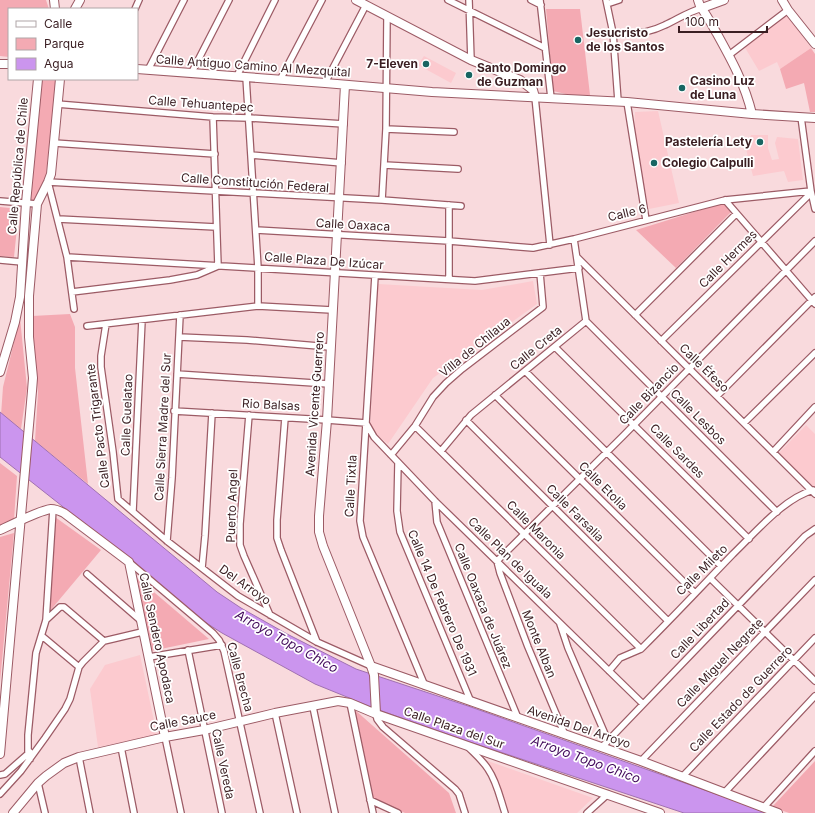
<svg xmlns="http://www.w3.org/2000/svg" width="815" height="813" font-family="Inter,sans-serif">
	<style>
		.built { fill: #fccacf }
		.green { fill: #f4aab3 }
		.water { fill: #cb95ee; stroke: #a071b1 }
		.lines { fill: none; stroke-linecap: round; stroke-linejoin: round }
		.street-casing { stroke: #9c5b65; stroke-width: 8 }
		.secondary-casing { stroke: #9c5b65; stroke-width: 10 }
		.street { stroke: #fff; stroke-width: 5.5 }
		.secondary { stroke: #fff; stroke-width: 8 }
		.poi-dot { fill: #186562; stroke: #fff; stroke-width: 1.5 }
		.labels { text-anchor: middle; stroke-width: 3.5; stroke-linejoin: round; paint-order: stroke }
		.poi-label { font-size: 12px; font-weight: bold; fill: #3a1e22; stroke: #fff; text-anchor: start }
		.street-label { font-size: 12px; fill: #3a1e22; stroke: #fff }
		.water-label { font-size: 13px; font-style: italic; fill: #41095b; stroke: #fff }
	</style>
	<rect width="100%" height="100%" fill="#f9dadd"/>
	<!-- built -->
	<path class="built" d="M787 14 811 48 780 69 777 62 759 71 744 46Z
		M424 56 456 73 451 83 418 65Z
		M658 111 679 203 649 209 634 140 635 112Z
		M751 135H768V148L772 160 779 159 775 143 777 137 798 139 803 180 788 182 784 171 753 176 746 149Z
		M533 281 537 304 433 378 388 444 370 429 378 284 482 290Z
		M806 425 815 434V486H813L779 453Z
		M140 655 157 735 98 747 90 689 105 665Z
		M485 760 593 798 577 813H509L495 772Z"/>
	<!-- green -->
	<path class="green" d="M0 0H46L49 9H9V57L0 56Z
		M546 9H580L590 95H570L553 91Z
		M811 48 815 54V112H810L804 83 786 89 780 69Z
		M41 79H56L45 185 34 201 30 200Z
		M723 203 731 212 676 268 636 230Z
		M0 207 19 209 14 257 0 256Z
		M70 314 75 327V368L88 484 35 441 38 393 32 316Z
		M20 318 27 388 21 429 1 415 3 387Z
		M0 463 17 476 14 520 0 526Z
		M55 517 101 550 49 612Z
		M14 533 0 682V537Z
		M135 576 209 639 151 651Z
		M355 710 449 793 456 813H405L370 797Z
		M815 761V813H789L772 807Z"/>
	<!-- water -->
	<path class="water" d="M0 412 217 592 241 608 287 634 356 669 468 706 744 804 766 813H684L470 742 379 710 315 684 222 633 186 610 62 506 0 457Z"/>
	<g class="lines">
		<!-- street casing -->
		<g class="street-casing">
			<path id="street" d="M448 0 545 48
				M469 0 471 60
				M531 0 541 5
				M540 0 551 98
				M606 0 613 33 618 101
				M607 4 619 0
				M135 9 139 0
				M613 33C630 35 649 33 665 25 678 19 688 12 702 8
				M729 55 788 10
				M148 70 184 0
				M192 72 229 0
				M237 76 275 0
				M246 77 258 268V306
				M280 80 322 0
				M325 83 366 5
				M535 97 550 245
				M627 102 646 220
				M57 104 213 117 249 118 344 124
				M801 117 811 191 815 209
				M386 129 454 132
				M54 143 215 154
				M251 155 342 163
				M384 165 458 169
				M382 200 386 129 387 16
				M725 200 815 304
				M0 201 37 204
				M449 205V279
				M58 219 216 227
				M256 230 449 241 533 248 574 239 725 200 811 191
				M574 239 586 321
				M67 257 475 281 579 268
				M577 257 815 494
				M0 260 22 262
				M375 276 360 521 363 537 425 686
				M72 292 170 280 197 275 218 266 213 117
				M74 309 67 257 48 182 382 200 461 206
				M635 315 736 214
				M586 321 777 512
				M106 324 101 356V367L113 452 118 499 167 541 238 596 317 642 371 666
				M87 326 258 306 332 310
				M179 337 247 340 330 347
				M661 341 811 193
				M555 347 749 539
				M525 371 721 566
				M177 374 329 384
				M495 395 695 593
				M717 396 815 297
				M174 411 327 420 366 423 374 437 435 501 643 704
				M249 415 240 524V545L244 556 270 615
				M285 418 277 520V538L281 550 317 642
				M466 420 668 621
				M744 423 815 353
				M415 426 641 649
				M441 451 471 415 586 321
				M773 452 815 407
				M391 455 415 426 433 397 446 383 462 369 543 307 540 273
				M398 463 397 511 400 532 471 702
				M435 501 437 522 518 718
				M133 511 142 320
				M167 541 172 478 180 315
				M129 562 213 633 219 640 224 651 260 813
				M202 568 205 536 212 413
				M87 574 140 620
				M710 578 815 681
				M46 620 60 607H64L104 641
				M560 624 568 648 608 741
				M42 636 79 667
				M188 650 222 813
				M149 657 222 645
				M609 671 620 658 641 649 644 646C674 616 703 585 733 554 755 533 783 499 813 490
				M350 703 373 813
				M313 707 335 813
				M275 713 297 813
				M376 714 377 719 383 727 455 789 459 794 465 813
				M565 735 528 647 500 573 497 561 623 436 815 241
				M165 737 181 813
				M121 747 134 813
				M602 747 805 536 815 529
				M469 748C476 755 483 761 488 769 497 782 500 798 505 813
				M79 757 90 813
				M30 759 28 753V735L36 653 46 620 53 509
				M641 761 815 580
				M0 775 5 774 30 752
				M683 776 815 638
				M38 783 45 813
				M725 792 815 696
				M0 794 21 771 45 738 65 709 70 699 79 667 83 662 104 641 142 632
				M370 800 398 813
				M764 807 815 751
				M587 813 608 794"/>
		</g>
		<!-- secondary casing -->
		<g class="secondary-casing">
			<path id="secondary" d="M54 0 55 9
				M356 0 471 60 520 80 533 90 535 97
				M698 0 700 6C706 14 711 23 716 32 731 59 745 84 752 114
				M782 0 788 10 815 44
				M702 8 724 0
				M75 9 80 0
				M0 64H9
				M137 69 325 83 432 92 627 102 752 114 815 118
				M345 85 327 420 319 516V532L323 546 371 666 374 675 376 714
				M0 372 15 322 20 297 26 203 38 79
				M0 530C14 524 37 511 51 509 56 509 60 511 64 513L129 562 165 737
				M371 666 641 761 778 813
				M0 754 32 391 33 378 29 337V296L37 204 48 182 51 174 60 79
				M13 813 38 783 46 776 64 763 79 757 165 737 204 730 275 713 338 701 350 703 376 714 660 813"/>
		</g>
		<!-- street -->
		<use href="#street" class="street"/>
		<!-- secondary -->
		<use href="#secondary" class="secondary"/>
	</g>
	<!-- markers -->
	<g class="poi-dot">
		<circle cx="578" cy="40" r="4"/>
		<circle cx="426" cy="64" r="4"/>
		<circle cx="469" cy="75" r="4"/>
		<circle cx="682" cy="88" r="4"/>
		<circle cx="760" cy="142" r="4"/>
		<circle cx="654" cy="163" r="4"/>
	</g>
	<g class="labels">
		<!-- poi labels -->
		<g class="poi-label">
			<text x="586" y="37">Jesucristo<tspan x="586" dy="14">de los Santos</tspan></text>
			<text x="418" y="68" text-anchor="end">7-Eleven</text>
			<text x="477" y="72">Santo Domingo<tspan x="477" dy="14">de Guzman</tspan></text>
			<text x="690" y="85">Casino Luz<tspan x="690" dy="14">de Luna</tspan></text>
			<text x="752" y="146" text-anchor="end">Pastelería Lety</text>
			<text x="662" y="167">Colegio Calpulli</text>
		</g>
		<!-- street labels -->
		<g class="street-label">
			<text transform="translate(253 66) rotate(4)" y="4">Calle Antiguo Camino Al Mezquital</text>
			<text transform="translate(201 104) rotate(4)" y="4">Calle Tehuantepec</text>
			<text transform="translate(18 166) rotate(-85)" y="4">Calle República de Chile</text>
			<text transform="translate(255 183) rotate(4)" y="4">Calle Constitución Federal</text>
			<text transform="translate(627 213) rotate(-14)" y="4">Calle 6</text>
			<text transform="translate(353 225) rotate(3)" y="4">Calle Oaxaca</text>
			<text transform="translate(728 259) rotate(-45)" y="4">Calle Hermes</text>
			<text transform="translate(324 261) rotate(4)" y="4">Calle Plaza De Izúcar</text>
			<text transform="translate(475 347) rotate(-39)" y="4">Villa de Chilaua</text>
			<text transform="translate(536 348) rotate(-39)" y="4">Calle Creta</text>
			<text transform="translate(704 368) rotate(44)" y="4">Calle Éfeso</text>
			<text transform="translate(649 394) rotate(-46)" y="4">Calle Bizancio</text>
			<text transform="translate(315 404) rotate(-86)" y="4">Avenida Vicente Guerrero</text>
			<text transform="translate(271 405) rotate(3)" y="4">Rio Balsas</text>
			<text transform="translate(127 415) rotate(-88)" y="4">Calle Guelatao</text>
			<text transform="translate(698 417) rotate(45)" y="4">Calle Lesbos</text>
			<text transform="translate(98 426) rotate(-97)" y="4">Calle Pacto Trigarante</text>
			<text transform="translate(163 427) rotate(-87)" y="4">Calle Sierra Madre del Sur</text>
			<text transform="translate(677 451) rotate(45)" y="4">Calle Sardes</text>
			<text transform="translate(351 486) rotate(-87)" y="4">Calle Tixtla</text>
			<text transform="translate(603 486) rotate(45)" y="4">Calle Etolia</text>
			<text transform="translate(232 506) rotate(-88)" y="4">Puerto Angel</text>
			<text transform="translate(575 513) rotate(45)" y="4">Calle Farsalia</text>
			<text transform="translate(536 530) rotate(45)" y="4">Calle Maronia</text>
			<text transform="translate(510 558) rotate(44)" y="4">Calle Plan de Iguala</text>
			<text transform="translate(702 570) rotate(-45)" y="4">Calle Mileto</text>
			<text transform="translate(245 585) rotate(35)" y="4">Del Arroyo</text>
			<text transform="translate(442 603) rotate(67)" y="4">Calle 14 De Febrero De 1931</text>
			<text transform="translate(483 606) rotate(68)" y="4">Calle Oaxaca de Juárez</text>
			<text transform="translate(700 629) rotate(-46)" y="4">Calle Libertad</text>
			<text transform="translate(157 638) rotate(78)" y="4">Calle Sendero Apodaca</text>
			<text transform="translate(539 644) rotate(68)" y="4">Monte Alban</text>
			<text transform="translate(720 663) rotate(-46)" y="4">Calle Miguel Negrete</text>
			<text transform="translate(240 677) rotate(75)" y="4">Calle Brecha</text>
			<text transform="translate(741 699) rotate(-46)" y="4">Calle Estado de Guerrero</text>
			<text transform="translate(183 721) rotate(-11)" y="4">Calle Sauce</text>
			<text transform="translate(579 727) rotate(19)" y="4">Avenida Del Arroyo</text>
			<text transform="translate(454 728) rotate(19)" y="4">Calle Plaza del Sur</text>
			<text transform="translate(223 764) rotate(78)" y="4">Calle Vereda</text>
		</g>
		<!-- water labels -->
		<g class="water-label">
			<text transform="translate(287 641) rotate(29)" y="5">Arroyo Topo Chico</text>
			<text transform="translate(586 759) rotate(20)" y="5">Arroyo Topo Chico</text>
		</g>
	</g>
	<!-- legend -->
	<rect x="8" y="8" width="130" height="72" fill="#ffffff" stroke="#b0a5a7"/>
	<rect x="16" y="21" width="20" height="6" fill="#ffffff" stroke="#b0a5a7"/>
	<text x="44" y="28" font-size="12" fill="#3a1e22">Calle</text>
	<rect x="16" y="38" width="20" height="12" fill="#f4aab3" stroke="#b0a5a7"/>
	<text x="44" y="48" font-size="12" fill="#3a1e22">Parque</text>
	<rect x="16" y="58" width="20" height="12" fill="#cb95ee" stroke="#b0a5a7"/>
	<text x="44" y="68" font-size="12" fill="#3a1e22">Agua</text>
	<!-- scale -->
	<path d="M679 26v6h88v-6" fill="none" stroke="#3a1e22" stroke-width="2"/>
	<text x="685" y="26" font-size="12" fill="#3a1e22" stroke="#ffffff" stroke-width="3" paint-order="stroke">100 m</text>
</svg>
